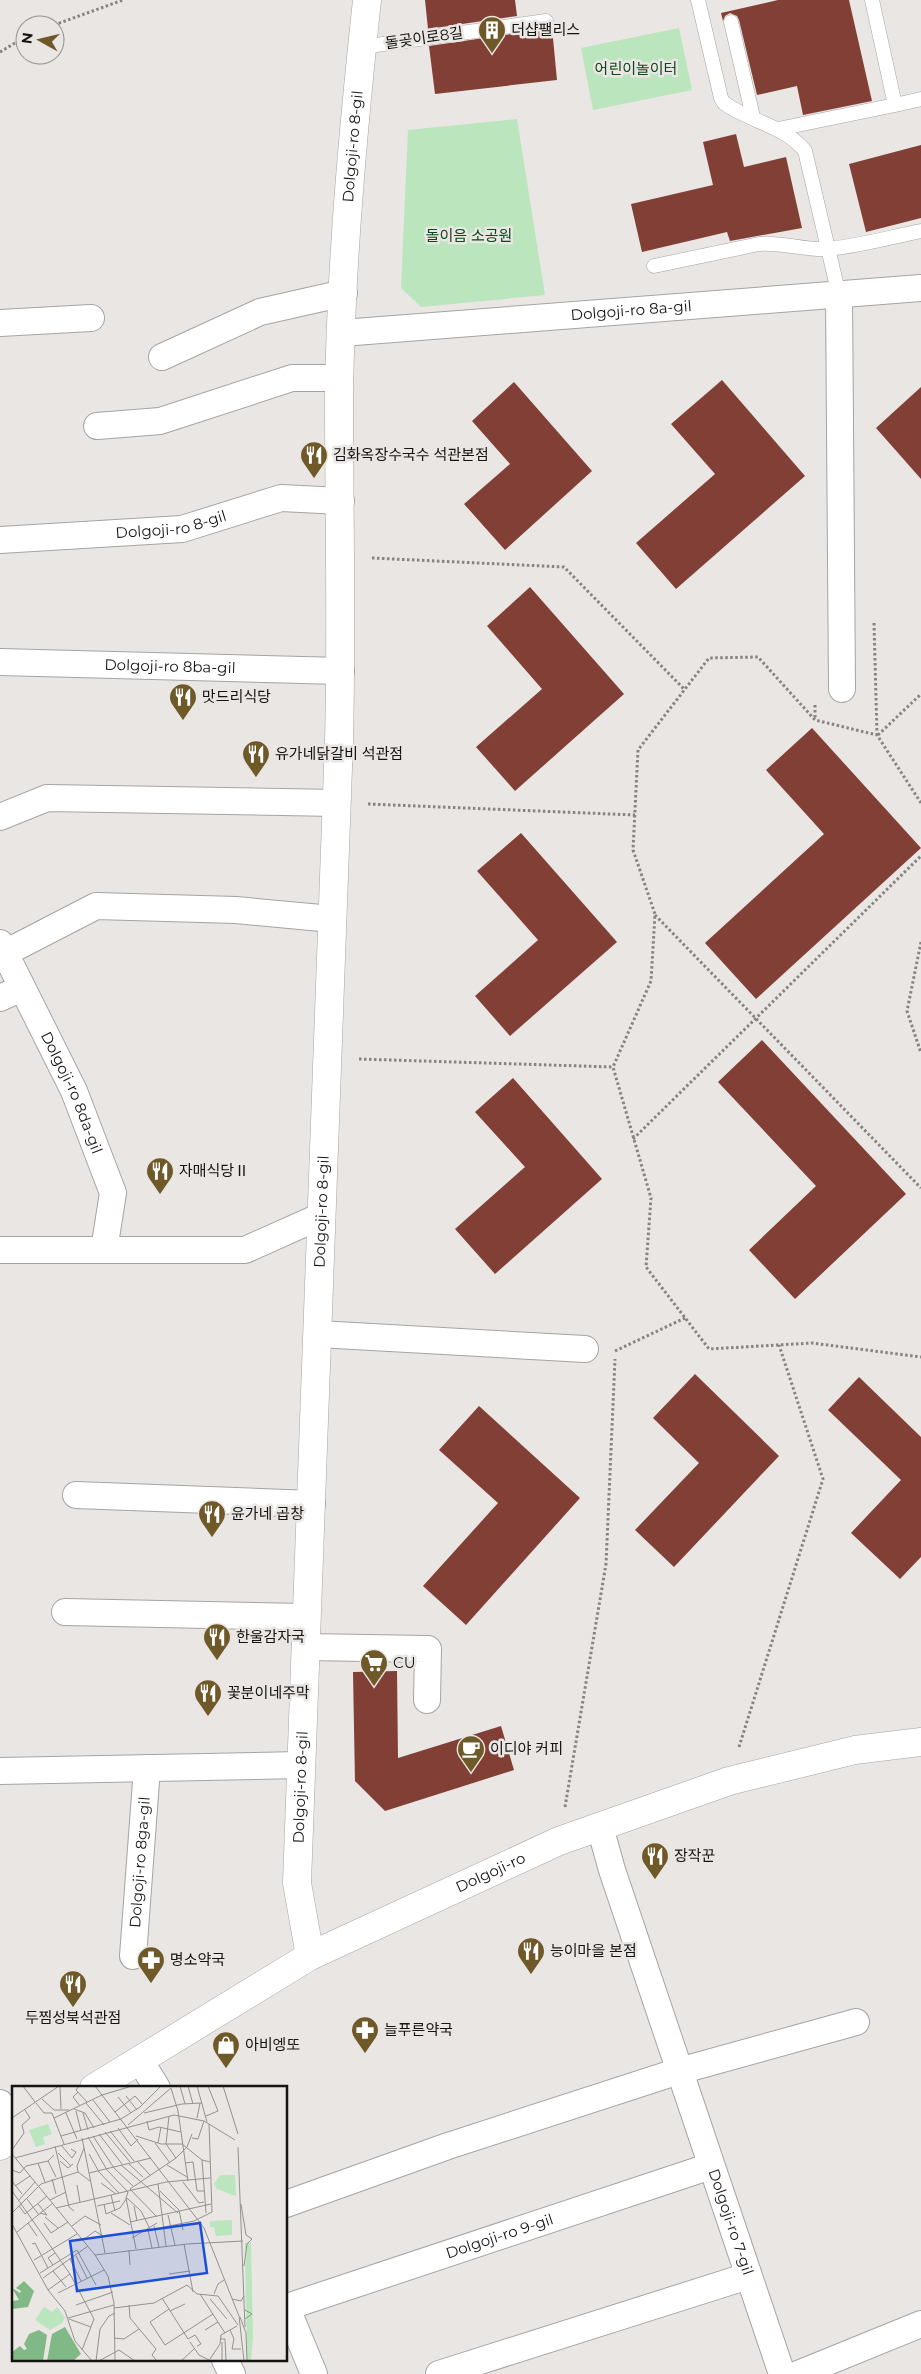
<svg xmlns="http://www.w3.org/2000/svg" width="921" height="2374" font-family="Montserrat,'Noto Sans KR',sans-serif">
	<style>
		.green { fill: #bae5bd }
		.building { fill: #813f36 }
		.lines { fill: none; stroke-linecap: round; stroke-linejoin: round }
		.lane-casing { stroke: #a6a4a1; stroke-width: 15 }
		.street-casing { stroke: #a6a4a1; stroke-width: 28 }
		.secondary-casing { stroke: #a6a4a1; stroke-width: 29 }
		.path { stroke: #868482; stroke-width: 3; stroke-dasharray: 2.5 2.5; stroke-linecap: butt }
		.lane { stroke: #fff; stroke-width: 14 }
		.street { stroke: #fff; stroke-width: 26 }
		.secondary { stroke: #fff; stroke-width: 28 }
		.labels { text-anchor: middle; stroke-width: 5; stroke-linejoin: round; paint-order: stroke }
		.poi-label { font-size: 15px; fill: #151413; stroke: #e9e6e3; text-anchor: start }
		.street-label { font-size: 15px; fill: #151413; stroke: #e9e6e3 }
		.park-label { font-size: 15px; fill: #0b491a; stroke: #e9e6e3 }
		.inset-road { fill: none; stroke: #949290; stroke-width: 1 }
		.view { fill: #1d4ed8; fill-opacity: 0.15; stroke: #1d4ed8; stroke-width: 2.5 }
		.inset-edge { fill: none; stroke: #151413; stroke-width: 2.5 }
	</style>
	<rect width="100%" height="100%" fill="#e9e6e3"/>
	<!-- green -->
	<path class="green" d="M679 28 692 90 593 110 581 48Z
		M517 119 545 295 421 307 401 288 408 130Z"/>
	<!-- building -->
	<path class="building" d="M425 0H515L517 16 428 29Z
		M778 0H849L872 101 803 115 797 86 757 95 739 20 737 16 730 13 725 16 723 21 721 13Z
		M552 28 557 80 435 94 429 46Z
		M736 134 744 167 786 157 802 228 730 241 727 232 642 252 631 204 713 185 703 142Z
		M921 145V218L866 232 849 164Z
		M722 380 805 476 676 589 636 543 715 474 671 424Z
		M514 382 592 471 505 550 464 504 510 464 472 421Z
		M921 387V479L876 428Z
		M530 587 624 694 515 791 476 747 542 689 487 626Z
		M812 728 921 848 756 999 705 943 824 834 766 770Z
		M521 833 617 942 510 1036 475 996 538 940 477 871Z
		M762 1040 906 1194 795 1299 749 1250 816 1186 718 1082Z
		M513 1078 602 1179 495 1274 455 1229 525 1167 475 1112Z
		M695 1374 779 1456 674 1567 635 1530 699 1463 653 1418Z
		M859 1377 921 1437V1557L900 1579 851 1533 901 1480 828 1410Z
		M479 1406 580 1498 466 1625 423 1586 498 1503 439 1450Z
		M397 1671 398 1758 501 1726 514 1770 385 1811 355 1781 353 1672Z"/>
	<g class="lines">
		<!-- lane casing -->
		<g class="lane-casing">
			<path id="lane" d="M698 0 721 98 724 103C750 122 784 125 805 151L839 295
				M872 0 895 105 921 99
				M731 22 753 117
				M362 47 546 21
				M778 129 895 105
				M654 266 759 244C782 242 803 250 825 249 857 247 890 237 921 231"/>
		</g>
		<!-- street casing -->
		<g class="street-casing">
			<g id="street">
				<path d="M839 295 842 689"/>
				<path d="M0 323 91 318"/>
				<path id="s1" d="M342 333 921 288"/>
				<path d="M162 357 260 312 344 293"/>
				<path d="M97 426 160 421 292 378H340"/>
				<path id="s2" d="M0 540 182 529 281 498 341 501"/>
				<path id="s3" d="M0 662 341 671"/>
				<path d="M0 817 47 798 337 803"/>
				<path id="s4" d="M0 943 74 1091 113 1193 104 1250"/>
				<path d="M5 953 96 906 236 910 332 919"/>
				<path d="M0 998 22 988"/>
				<path d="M0 1250H245L321 1216"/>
				<path d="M318 1334 585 1349"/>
				<path d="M76 1495 312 1504"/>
				<path d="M65 1612 307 1617"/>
				<path d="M305 1647 428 1649 427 1700"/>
				<path d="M0 1771 300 1765"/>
				<path id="s5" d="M600 1827 612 1870 782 2374"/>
				<path id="s6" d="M133 1956 147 1768"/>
				<path d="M140 2060 157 2088"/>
				<path d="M0 2103 14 2127"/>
				<path d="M286 2204 448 2146 679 2071 856 2022"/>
				<path d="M286 2306 314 2374"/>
				<path id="s7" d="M287 2307 711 2166"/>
				<path d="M225 2360 232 2374"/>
				<path d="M439 2374 748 2276"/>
				<path d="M798 2374 921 2324"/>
			</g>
		</g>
		<!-- secondary casing -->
		<g class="secondary-casing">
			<g id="secondary">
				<path id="s8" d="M310 1956 297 1883 339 741C342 626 339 510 339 395 341 263 353 131 367 0"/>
				<path id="s9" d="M94 2088 310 1956 559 1841 729 1781 855 1750 921 1742"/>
				<path d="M0 2146 14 2137"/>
			</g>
		</g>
		<!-- path -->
		<path class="path" d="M54 25 123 0
			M0 52 25 37
			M372 558 564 567 685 690
			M874 623 877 735
			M815 705V720
			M878 735 921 694
			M921 803 877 735 815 720 758 657 709 658 638 750 633 850 655 914 651 981 613 1067 651 1198 646 1267 709 1349 812 1343 921 1357
			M368 804 635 815
			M655 915 921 1188
			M921 942 907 1011 921 1053
			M359 1059 613 1067
			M633 1139 921 856
			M615 1351 685 1318
			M739 1747 823 1479 779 1345
			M565 1807 606 1564 615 1359"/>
		<!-- lane -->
		<use href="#lane" class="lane"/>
		<!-- street -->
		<use href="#street" class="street"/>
		<!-- secondary -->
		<use href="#secondary" class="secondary"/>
	</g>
	<!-- icons -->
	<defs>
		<g id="building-pin" transform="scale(1.4375)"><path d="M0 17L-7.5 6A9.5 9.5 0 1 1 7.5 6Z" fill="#6f5929" stroke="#e9e6e3"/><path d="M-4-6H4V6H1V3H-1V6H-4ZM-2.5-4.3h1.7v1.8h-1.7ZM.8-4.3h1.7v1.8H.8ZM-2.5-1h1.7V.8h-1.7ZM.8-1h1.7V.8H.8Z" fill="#fff"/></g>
		<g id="restaurant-pin" transform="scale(1.4375)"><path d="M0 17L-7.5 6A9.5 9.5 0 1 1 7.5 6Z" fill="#6f5929" stroke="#e9e6e3"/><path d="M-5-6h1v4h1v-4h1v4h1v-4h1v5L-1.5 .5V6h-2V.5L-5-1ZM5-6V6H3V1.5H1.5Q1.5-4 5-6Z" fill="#fff"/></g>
		<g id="supermarket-pin" transform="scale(1.4375)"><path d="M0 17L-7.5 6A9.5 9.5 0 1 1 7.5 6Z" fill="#6f5929" stroke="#e9e6e3"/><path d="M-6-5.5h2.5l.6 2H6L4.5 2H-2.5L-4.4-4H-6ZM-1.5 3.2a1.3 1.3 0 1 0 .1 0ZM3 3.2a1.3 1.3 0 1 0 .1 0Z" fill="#fff"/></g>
		<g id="cafe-pin" transform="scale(1.4375)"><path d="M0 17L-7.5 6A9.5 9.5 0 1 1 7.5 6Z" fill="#6f5929" stroke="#e9e6e3"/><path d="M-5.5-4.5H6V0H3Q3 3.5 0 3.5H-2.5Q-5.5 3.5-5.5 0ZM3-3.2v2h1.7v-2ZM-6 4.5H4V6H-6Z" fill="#fff"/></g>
		<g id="pharmacy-pin" transform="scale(1.4375)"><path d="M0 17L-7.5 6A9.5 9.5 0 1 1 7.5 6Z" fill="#6f5929" stroke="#e9e6e3"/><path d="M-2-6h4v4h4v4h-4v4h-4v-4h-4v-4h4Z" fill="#fff"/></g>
		<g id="shop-pin" transform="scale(1.4375)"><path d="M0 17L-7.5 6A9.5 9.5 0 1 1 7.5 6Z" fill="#6f5929" stroke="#e9e6e3"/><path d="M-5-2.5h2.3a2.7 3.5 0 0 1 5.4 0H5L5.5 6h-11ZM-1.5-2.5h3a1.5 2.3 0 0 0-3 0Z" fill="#fff"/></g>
	</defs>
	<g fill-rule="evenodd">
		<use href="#building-pin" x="492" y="30"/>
		<use href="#restaurant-pin" x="314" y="455"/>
		<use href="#restaurant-pin" x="183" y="697"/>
		<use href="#restaurant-pin" x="256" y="754"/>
		<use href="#restaurant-pin" x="160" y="1171"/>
		<use href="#restaurant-pin" x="212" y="1514"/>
		<use href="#restaurant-pin" x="217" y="1637"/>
		<use href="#supermarket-pin" x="374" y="1663"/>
		<use href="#restaurant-pin" x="208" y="1693"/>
		<use href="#cafe-pin" x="471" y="1749"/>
		<use href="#restaurant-pin" x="655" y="1856"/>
		<use href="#restaurant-pin" x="531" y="1951"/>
		<use href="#pharmacy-pin" x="151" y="1960"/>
		<use href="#restaurant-pin" x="73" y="1984"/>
		<use href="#pharmacy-pin" x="365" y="2030"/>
		<use href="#shop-pin" x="226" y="2045"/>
	</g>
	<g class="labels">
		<!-- poi labels -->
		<g class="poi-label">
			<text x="511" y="35">더샵팰리스</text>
			<text x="333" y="460">김화옥장수국수 석관본점</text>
			<text x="202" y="702">맛드리식당</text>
			<text x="275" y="759">유가네닭갈비 석관점</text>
			<text x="179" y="1176">자매식당Ⅱ</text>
			<text x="231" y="1519">윤가네 곱창</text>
			<text x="236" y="1642">한울감자국</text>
			<text x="393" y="1668">CU</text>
			<text x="227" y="1698">꽃분이네주막</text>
			<text x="490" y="1754">이디야 커피</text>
			<text x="674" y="1861">장작꾼</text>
			<text x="550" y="1956">능이마을 본점</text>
			<text x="170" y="1965">명소약국</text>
			<text x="73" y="2023" text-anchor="middle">두찜성북석관점</text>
			<text x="384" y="2035">늘푸른약국</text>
			<text x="245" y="2050">아비엥또</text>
		</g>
		<!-- street labels -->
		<g class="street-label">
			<text transform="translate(424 38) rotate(-8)" y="5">돌곶이로8길</text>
			<text dy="5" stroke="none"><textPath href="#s8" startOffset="1812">Dolgoji-ro 8-gil</textPath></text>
			<text dy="5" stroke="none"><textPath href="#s1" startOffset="290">Dolgoji-ro 8a-gil</textPath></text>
			<text dy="5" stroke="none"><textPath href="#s2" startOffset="172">Dolgoji-ro 8-gil</textPath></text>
			<text dy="5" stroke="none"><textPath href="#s3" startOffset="170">Dolgoji-ro 8ba-gil</textPath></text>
			<text dy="5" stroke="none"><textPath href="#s4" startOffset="166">Dolgoji-ro 8da-gil</textPath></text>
			<text dy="5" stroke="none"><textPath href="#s8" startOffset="746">Dolgoji-ro 8-gil</textPath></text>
			<text dy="5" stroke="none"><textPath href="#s8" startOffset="170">Dolgoji-ro 8-gil</textPath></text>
			<text dy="5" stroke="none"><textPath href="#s6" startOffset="94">Dolgoji-ro 8ga-gil</textPath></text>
			<text dy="5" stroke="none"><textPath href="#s9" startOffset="452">Dolgoji-ro</textPath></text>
			<text dy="5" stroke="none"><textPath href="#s5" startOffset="416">Dolgoji-ro 7-gil</textPath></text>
			<text dy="5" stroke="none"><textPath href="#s7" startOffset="224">Dolgoji-ro 9-gil</textPath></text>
		</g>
		<!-- park labels -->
		<g class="park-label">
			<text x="636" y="74">어린이놀이터</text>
			<text x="469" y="241">돌이음 소공원</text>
		</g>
	</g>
	<!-- overview -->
	<g transform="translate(12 2086)">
		<rect width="275" height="275" fill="#e9e6e3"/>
		<path d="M36 38 40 48 31 51 33 58 24 61 17 44ZM208 89H223L224 110 205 103 202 107 205 102 202 98ZM220 134V149L204 150 202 141H198V135ZM239 156 241 251 239 275H235L233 157ZM32 221 40 226 45 221 53 232 50 237 38 244 23 234Z" fill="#bae5bd"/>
		<path d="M12 195 22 205 16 221 0 223V215L7 214 0 202 8 207 9 205 4 202ZM53 241 69 268 61 275H35L40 248ZM27 244 35 249 31 275H0V266L8 260 12 264 15 263 12 258 17 248Z" fill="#81b986"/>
		<path class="inset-road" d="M11 0 23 16M67 0 64 4 75 16M83 0 192 142 227 230 232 275M168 0 173 18M176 0 181 18M185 0 195 36M211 0 226 48M48 1 49 23M159 2 166 25 176 95M66 6 61 11 68 20M114 10 125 24M106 11 119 27M30 13 42 24H57M81 14 98 36M24 17 32 27H40M74 17 92 39M62 23 73 27 82 42M64 25 69 45M103 26 123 10 131 19M40 27 52 58M54 27 65 53M71 27 76 44M132 27 170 18 190 17M157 30 154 58 164 72M194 30 206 25 196 0M0 32 47 0M42 32 90 9 120 0M185 32 188 17M135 35 137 44 147 41 169 46M116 39 159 2M106 42 119 60 126 53M98 45 122 75M93 46 118 76M87 48 110 78M49 50 109 33 128 21 149 0M81 50 102 82 121 100M124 50 149 58H170L190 74 198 76M76 51 95 84 116 106 114 112 124 163M70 52 93 167M180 52 186 53 192 35M143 57 158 77M146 57 149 41M49 59 60 72 64 66 59 63M43 60 57 121 62 125M226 61 233 241M72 62 65 80 66 86 78 95M0 64 12 47 10 39 18 32 13 24M46 67 59 80M0 68 83 169 96 190 102 217 103 275M77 68 87 86 107 107M42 69 36 75 44 91M3 72 162 29 192 35 223 54M190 74 194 127M48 75 56 82 61 78M125 75 138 89M26 77 33 96M116 77 131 91M173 77 181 76 185 105H192M109 79 166 127M155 79 175 91M0 84 8 87 14 80 36 75M77 87 139 72M40 93 44 108M0 95 10 108M171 96 187 117 192 116M89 97 104 108M146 98 154 160M65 99 68 116M3 100 18 90M0 105 58 188 82 233 70 264M148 105 167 124 171 144M99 109 103 125M15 113 27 129M7 114 23 96M38 114 54 106M26 118 35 129 28 127M92 118 94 128 108 122 115 112 129 125 138 143M229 118 234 149 240 153 235 158 232 180M7 120 13 128 35 110M85 120 108 115M122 120 125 135M44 122 154 96 198 92M0 127 29 98 66 86M99 127 118 139M156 129 163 159M33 131 46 142M145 131 118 103 164 72 175 61 180 48M118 136 199 118M16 137 25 150M32 137 39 147 56 136M0 138 36 204 53 225 63 255 80 275M60 140 73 130 89 139M142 140 147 161M152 141 182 135 200 126 197 38M136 144 140 162M5 146 41 117M120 152 145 137M71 154 83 145 91 150M20 158 23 157 36 182M172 158 181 206M117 164 118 179M83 169 175 158 231 155M64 170 75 192M58 173 69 195M22 174 65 148M41 179 36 172 43 167M41 185 54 201M28 187 65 164 84 199M157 188 178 185M31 192 76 160M36 204 58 188M46 207 92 184M188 208 213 247M202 208 206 198 212 194M150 212 176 253 183 249 189 258 185 260M198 213 215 233M220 213 229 215 232 210M64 219 101 206M117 219 118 232 144 263 140 269 145 275M102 222 142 217 175 199 185 208 206 210 226 239M157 223 138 236 153 259 201 228M158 225 173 218M228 231 234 247 235 275M56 232 102 219M57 233 79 241M233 233 240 228 233 224M193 244 206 236M218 244 222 253 220 263H229M102 252 112 253 127 243M209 253H213L214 275M178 256 187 269 199 275M210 256V275M198 273 208 258 209 249 225 240M84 275 88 243 97 230 103 227M87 275 107 264 123 275M169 275 182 263"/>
		<path class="view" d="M188 137 195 187 65 205 58 155Z"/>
		<rect width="275" height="275" class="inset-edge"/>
	</g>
	<!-- north arrow -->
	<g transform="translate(40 40) rotate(278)"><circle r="24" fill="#e9e6e3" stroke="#949290"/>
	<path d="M0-4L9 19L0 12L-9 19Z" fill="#6f5929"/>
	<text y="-8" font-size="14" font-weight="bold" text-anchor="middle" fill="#151413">N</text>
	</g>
</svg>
